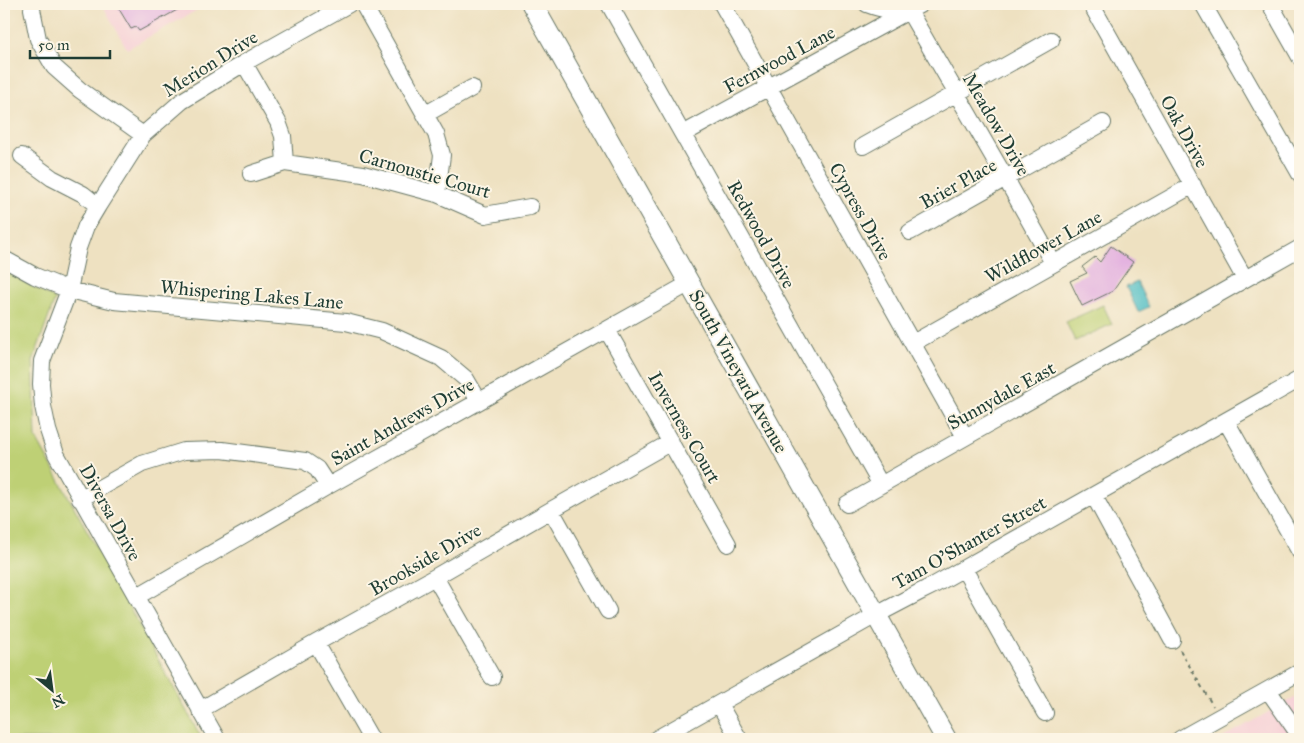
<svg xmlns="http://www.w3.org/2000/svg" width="1304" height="743" font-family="'IM FELL Great Primer',serif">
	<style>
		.built { fill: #f6cfd6 }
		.green { fill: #bed074; stroke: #6e8654 }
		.water { fill: #4ebdc4; stroke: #367d7c }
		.building { fill: #e1abdf }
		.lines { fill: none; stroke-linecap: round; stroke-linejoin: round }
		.minor-casing { stroke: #677665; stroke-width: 18 }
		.major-casing { stroke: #677665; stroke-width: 22 }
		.path { stroke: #677665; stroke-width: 2; stroke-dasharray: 4 4; stroke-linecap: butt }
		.minor { stroke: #fff; stroke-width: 16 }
		.major { stroke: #fff; stroke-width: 20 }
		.labels { text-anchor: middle; stroke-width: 4; stroke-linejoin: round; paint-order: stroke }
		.street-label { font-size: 19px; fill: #1f3d34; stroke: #fcf5e5 }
	</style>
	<rect width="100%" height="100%" fill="#fcf5e5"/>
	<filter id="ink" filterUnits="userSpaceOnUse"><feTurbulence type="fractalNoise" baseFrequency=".02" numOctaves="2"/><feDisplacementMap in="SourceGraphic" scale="10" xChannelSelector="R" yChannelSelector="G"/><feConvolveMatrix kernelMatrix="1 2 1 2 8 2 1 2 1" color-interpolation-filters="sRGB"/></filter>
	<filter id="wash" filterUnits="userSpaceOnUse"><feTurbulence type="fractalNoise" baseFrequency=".0096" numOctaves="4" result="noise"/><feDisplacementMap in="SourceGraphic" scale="20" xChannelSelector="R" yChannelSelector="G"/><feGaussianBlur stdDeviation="1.12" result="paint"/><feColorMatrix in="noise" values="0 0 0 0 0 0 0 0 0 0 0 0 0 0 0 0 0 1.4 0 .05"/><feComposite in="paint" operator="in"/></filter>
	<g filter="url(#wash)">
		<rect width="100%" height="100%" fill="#eee1c1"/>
		<!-- built -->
		<path class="built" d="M102 4H208L127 49Z
			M1295 697 1300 706V739H1221Z"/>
		<!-- green -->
		<path class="green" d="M4 271 55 299 33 361 36 438 202 739H4Z
			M1103 305 1112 324 1075 341 1066 322Z"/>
		<!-- water -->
		<path class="water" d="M1137 282 1149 307 1138 312 1126 287Z"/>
		<g id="blocks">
			<!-- building -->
			<path class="building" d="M116 4H188L139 31 136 27 131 29Z
				M1111 246 1133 262 1113 291 1082 306 1070 281 1087 273 1082 267 1095 257 1100 262Z"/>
		</g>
	</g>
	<g filter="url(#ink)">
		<use href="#blocks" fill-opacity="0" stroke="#677665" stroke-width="1"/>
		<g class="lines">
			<!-- minor casing -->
			<g class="minor-casing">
				<path id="minor" d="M363 4 436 134 442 155 437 194
					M609 4 881 485
					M722 4 965 437
					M867 4C880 9 895 13 908 4
					M1091 4 1245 279
					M1203 4 1300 174
					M1270 4 1300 57
					M906 6 1006 179 1053 263
					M32 9 38 39 54 67 80 90 143 135
					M244 63 278 122 283 136 285 163
					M426 114 472 88
					M683 134 921 4
					M863 146 1051 40
					M22 156 52 178 83 194 98 206
					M251 174 285 163 363 174 437 194 485 215 530 207
					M910 232 1103 123
					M4 259 35 276 69 290 114 301 346 322 382 331 441 358 466 379 479 401
					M607 330 728 544
					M913 343 1193 185
					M1226 421 1300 552
					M1094 496 1172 640
					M80 499 142 464 184 451 222 450 305 461 317 469 328 486
					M847 504 1300 248
					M551 510 608 611
					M964 569 1045 713
					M435 577 492 677
					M136 597 328 486 690 283
					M316 643 371 739
					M1268 690 1300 736
					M719 704 739 739
					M200 710 316 643 435 577 551 510 671 442
					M217 739 56 454 48 430 43 406 41 384 42 361 69 290 78 248 86 226 98 206 143 135 182 101 244 63 349 4
					M656 739 876 615 918 593 934 585 1300 379
					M1180 739 1300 672"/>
			</g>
			<!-- major casing -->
			<g class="major-casing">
				<path id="major" d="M532 4 946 739"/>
			</g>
			<!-- path -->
			<path class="path" d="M1180 650 1213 706"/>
			<!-- minor -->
			<use href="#minor" class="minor"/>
			<!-- major -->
			<use href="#major" class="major"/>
		</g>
	</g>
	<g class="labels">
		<!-- street labels -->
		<g class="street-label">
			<text transform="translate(779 59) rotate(-28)" y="7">Fernwood Lane</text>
			<text transform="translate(210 63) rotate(-32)" y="7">Merion Drive</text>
			<text transform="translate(997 124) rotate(60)" y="7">Meadow Drive</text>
			<text transform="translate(1185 131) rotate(61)" y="7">Oak Drive</text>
			<text transform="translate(425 173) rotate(16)" y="7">Carnoustie Court</text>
			<text transform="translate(958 183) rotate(-29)" y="7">Brier Place</text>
			<text transform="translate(861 211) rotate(61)" y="7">Cypress Drive</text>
			<text transform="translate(762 234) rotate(61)" y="7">Redwood Drive</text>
			<text transform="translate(1043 246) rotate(-29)" y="7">Wildflower Lane</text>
			<text transform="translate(252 294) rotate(5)" y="7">Whispering Lakes Lane</text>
			<text transform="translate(739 371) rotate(61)" y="7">South Vineyard Avenue</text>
			<text transform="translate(1001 395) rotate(-29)" y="7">Sunnydale East</text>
			<text transform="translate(402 421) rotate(-29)" y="7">Saint Andrews Drive</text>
			<text transform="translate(685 427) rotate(60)" y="7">Inverness Court</text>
			<text transform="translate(111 512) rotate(61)" y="7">Diversa Drive</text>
			<text transform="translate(969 542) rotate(-29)" y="7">Tam O'Shanter Street</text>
			<text transform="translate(425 559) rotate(-30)" y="7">Brookside Drive</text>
		</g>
	</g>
	<!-- margin -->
	<rect width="1304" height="743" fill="none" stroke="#fcf5e5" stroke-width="20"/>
	<!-- north arrow -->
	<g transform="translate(52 690) rotate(151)" stroke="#fcf5e5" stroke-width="4" paint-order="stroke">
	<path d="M0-4L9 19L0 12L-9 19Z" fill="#1f3d34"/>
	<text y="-8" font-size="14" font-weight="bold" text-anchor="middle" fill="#1f3d34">N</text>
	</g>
	<!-- scale -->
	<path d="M30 50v8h80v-8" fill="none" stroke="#1f3d34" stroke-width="2.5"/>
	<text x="38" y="50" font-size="15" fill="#1f3d34" stroke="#fcf5e5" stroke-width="4" paint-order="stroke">50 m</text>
</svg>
